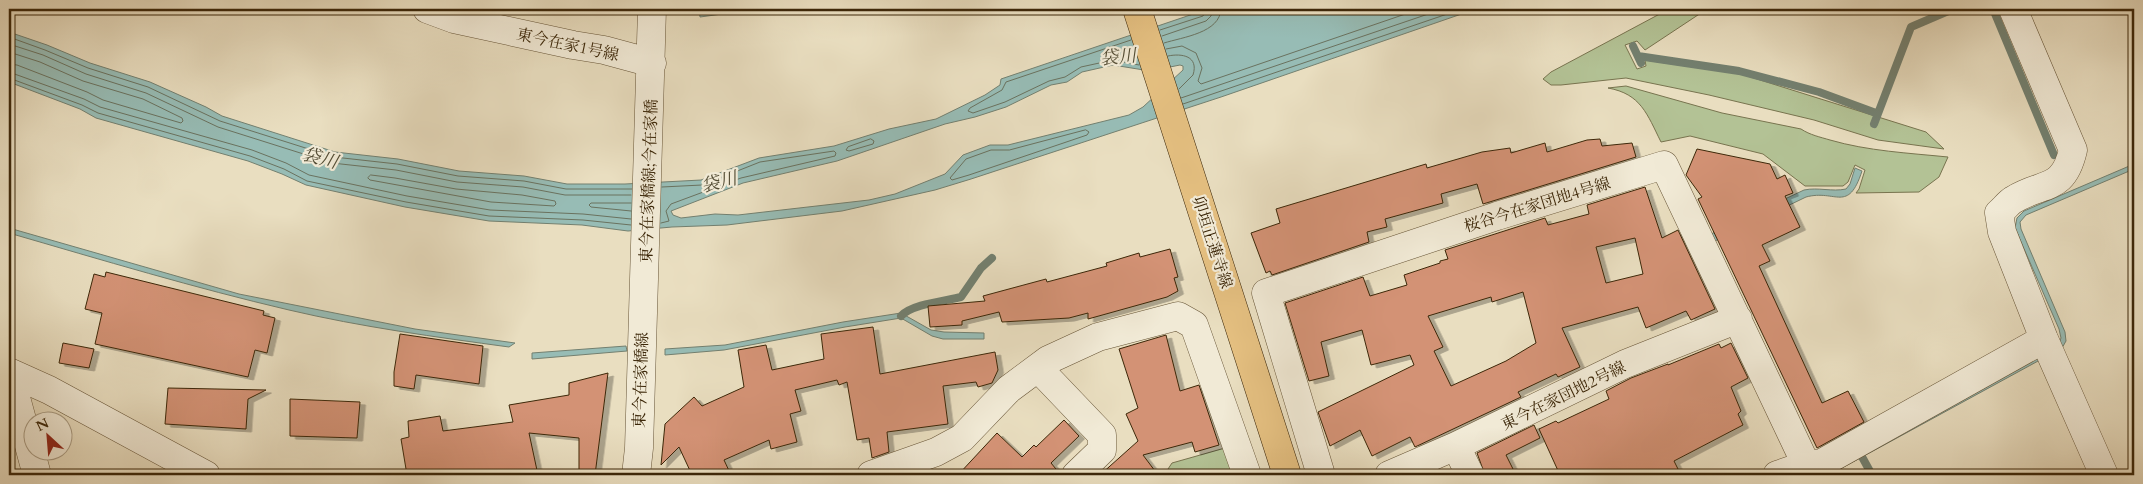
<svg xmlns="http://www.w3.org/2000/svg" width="2143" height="484" font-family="Cardo,'Noto Serif JP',serif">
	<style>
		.green { fill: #b3c295; stroke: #78744f }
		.water { fill: #97bcb5; stroke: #738070; fill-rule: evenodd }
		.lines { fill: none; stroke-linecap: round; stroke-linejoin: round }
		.shore { stroke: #6a725f; stroke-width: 1 }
		.stream { stroke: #738070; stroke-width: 8 }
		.building { fill: #d39274; stroke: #3c2709; fill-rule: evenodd; filter: url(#shadow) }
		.minor-casing { stroke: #675537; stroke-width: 29 }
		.major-casing { stroke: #3c2709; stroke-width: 29 }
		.minor { stroke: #f1ead6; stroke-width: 28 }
		.major { stroke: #e4bf80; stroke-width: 28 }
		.labels { text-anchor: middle; stroke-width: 4.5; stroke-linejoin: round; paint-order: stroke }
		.street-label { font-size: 16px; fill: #3c2709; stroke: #f1ead6 }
		.water-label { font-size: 18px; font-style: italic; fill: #534c34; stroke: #f1ead6 }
	</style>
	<defs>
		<filter id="shadow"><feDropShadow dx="5.5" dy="3" stdDeviation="0" flood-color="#0004"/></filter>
	</defs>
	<rect width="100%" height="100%" fill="#e9dec0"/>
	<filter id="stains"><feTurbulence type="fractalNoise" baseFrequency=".004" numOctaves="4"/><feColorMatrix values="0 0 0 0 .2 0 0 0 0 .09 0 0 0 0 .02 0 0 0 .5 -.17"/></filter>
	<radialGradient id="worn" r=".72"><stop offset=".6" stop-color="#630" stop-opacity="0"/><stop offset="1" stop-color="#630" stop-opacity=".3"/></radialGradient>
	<!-- green -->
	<path class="green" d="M1669 9H1707L1645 50 1637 41 1625 45 1637 69 1646 66 1645 60 1741 74 1926 132 1944 149 1878 140 1814 120 1709 95 1626 78 1561 85H1551L1543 79 1551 72Z
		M1626 86 1722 113 1801 129C1810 135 1820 137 1830 140 1868 151 1908 153 1948 157L1939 177 1919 192 1856 193 1859 189 1865 170 1855 165 1848 182 1843 186H1805L1763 154 1690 136 1661 142C1647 114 1641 94 1608 88Z
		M1225 448 1235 475H1164L1172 463Z"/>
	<!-- water -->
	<path class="water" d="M538 9H628L627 12 561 14Z
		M699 9H759L700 17Z
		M1208 9H1476L1221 97 971 179 935 190 842 211 727 225 672 227 628 231 582 225 489 221 405 207 306 185 282 174 248 161 96 118 80 109 9 82V32L47 45 90 63 150 82 206 107 222 116 335 152 398 159 459 171 524 176 567 184H625L701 180 759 158 834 146 889 129 936 119 985 95 1000 85 1001 79ZM1113 65 1150 71 1180 65 1183 66V70L1143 107 1129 115 1008 145H990L963 155 945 174 895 194 869 200 738 215 715 214 681 218 673 215 671 211 743 183 837 161 945 124 975 117 1006 107 1051 85 1067 82 1082 72Z
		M2134 164V169L2026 215 2020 222 2021 229 2065 332 2066 341 2062 348 1829 475H1801L2058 345 2061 338 2059 329 2015 228 2017 218 2024 211Z
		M1855 168 1862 171C1848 214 1836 189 1806 197L1715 241 1711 234 1804 190C1818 187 1832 192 1846 189L1850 184Z
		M9 228 239 294 415 329 515 343 509 347C436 337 361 327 289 310 195 288 102 260 9 233Z
		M901 313 931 330 944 332 984 333V339H943L932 336 901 318 845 327 724 350 665 355V349L725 345 843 322Z
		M626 346 627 351 532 359V353Z"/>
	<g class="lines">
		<!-- shore -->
		<path class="shore" d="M1160 30 1203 16 1207 9
			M1162 36 1206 21 1211 16 1213 9
			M9 37 45 50 88 68 148 87 220 121 334 157 397 164 458 176 524 181 566 189H632
			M1131 40 1006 82 1002 90 970 108 968 111 973 113 1005 102 1049 81 1065 77 1081 67 1113 60 1139 65
			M1164 43C1183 37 1220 33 1221 9
			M9 44 43 55 86 74 146 93 218 127 332 163 396 170 457 182 523 187 565 195H631
			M1166 49 1182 46 1196 53 1202 68 1198 81 1201 84 1420 9
			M9 52 40 62 83 81 143 99 182 118 183 121 181 123 103 100 87 92 17 65 9 64
			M1168 56C1182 53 1199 56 1193 75L1179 89
			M9 72 84 99 100 107 252 150 286 163 309 175 407 196 490 210 583 214 631 219
			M9 78 82 105 98 113 250 156 284 169 307 181 406 202 489 216 583 220 631 225
			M1181 98 1443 9
			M1183 104 1462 9
			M1086 130 1089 132 1087 135 969 175 952 180 950 178 966 159 991 150H1009Z
			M871 139 874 141 873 144 849 151 846 150 848 147Z
			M371 175 395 178 456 189 522 195 555 201 556 204 554 206 491 202 370 180 368 178Z
			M631 211 591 207 589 205 591 203H631
			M661 223 669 221 666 211 671 204 741 178 835 156 836 153 834 151 760 162 702 185 662 187"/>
		<!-- stream -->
		<path class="stream" d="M1993 9 2054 155
			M1633 46 1641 63
			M1638 56 1739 71 1819 92 1876 113
			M1874 124 1911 27 1953 9
			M901 316C912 304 945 301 961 297L981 268 992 258
			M1861 455 1872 475"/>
	</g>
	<!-- building -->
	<path class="building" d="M1600 139 1602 146 1632 143 1636 157 1483 204 1477 184 1441 194 1443 203 1385 219 1387 227 1367 232 1369 242 1272 275 1270 271 1266 273 1251 233 1280 223 1276 209 1426 164 1427 168 1482 152 1510 148 1511 153 1545 143 1547 152 1587 140Z
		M1697 149 1770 164 1777 179 1785 175 1793 193 1785 196 1800 227 1762 245 1770 261 1759 266 1822 403 1848 391 1864 422 1817 448 1698 199 1702 197 1686 175Z
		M1645 187 1662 238 1678 230 1715 309 1691 320 1686 311 1646 328 1638 307 1562 328 1580 367 1558 377 1556 374 1518 392 1521 397 1415 447 1410 437 1372 456 1360 430 1330 446 1318 412 1414 365 1410 355 1371 365 1362 330 1321 342 1329 376 1309 381 1285 303 1363 277 1370 296 1407 285 1404 275 1440 263V261L1448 259 1445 250 1545 218 1548 225 1589 214 1587 205ZM1635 238 1643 274 1606 283 1596 247ZM1523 292 1536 343 1506 361 1451 386 1434 351 1443 347 1428 316 1491 297 1492 302Z
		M1170 249 1178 277 1174 278 1178 291 1167 297 1088 319V313L1069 318 1002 322 999 312 962 321V325L930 327 928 306 985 301 983 296 1046 279 1047 282 1107 266 1106 263 1139 253 1140 257Z
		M106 272 264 311 263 315 275 318 267 353 255 350 248 377 95 344 102 313 85 309 94 274 105 277Z
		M873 327 880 374 995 352 998 370 992 383 978 387 976 382 943 386 948 424 887 432 889 452 872 458 869 438 857 440 847 382 839 385 837 380 795 390 801 411 790 414 797 442 771 449 769 440 724 460 731 475H692L679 447 661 465 665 424 694 397 702 406 744 387 738 350 766 345 772 370 824 359 821 334Z
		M400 334 483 346 479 384 416 375 414 389 394 386V372Z
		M1166 335 1180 391 1199 385 1219 445 1195 452 1192 442 1143 455 1158 475H1100L1138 441 1126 414 1138 408 1119 349Z
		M63 343 94 349 89 368 59 363Z
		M1731 343 1748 378 1731 387 1741 411 1738 414 1743 425 1674 461 1681 475H1560L1539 429 1556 421 1558 423 1609 399 1606 391 1631 378 1668 364V365L1719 344 1721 348Z
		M608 373 595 475H579V438L529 433 538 475H407L401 439 409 437 408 421 440 416 443 431 513 422 509 405 569 395V383Z
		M168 388 266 390 248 399 246 429 165 424Z
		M290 399 360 402 357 438 290 436Z
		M1064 420 1079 436 1051 463 1061 475H958L997 433 1022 457 1034 445 1036 447Z
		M1534 425 1540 438 1506 455 1516 475H1485L1477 453Z"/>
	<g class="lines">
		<!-- minor casing -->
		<g class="minor-casing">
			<path id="minor" d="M427 9 454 19 573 45 604 50 652 63
				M2013 9 2073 150C2063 193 2043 181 2013 200 2008 203 2004 209 1999 213L2002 232 2044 339 2104 475
				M1038 368 1102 435V450L1076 475
				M9 372 49 390 206 475
				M9 372 37 475
				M1456 446 1470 475
				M636 475 639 448 652 9
				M871 475 936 452 962 438 1009 389 1048 360 1098 337 1178 316 1194 325 1247 475
				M1321 475 1266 293 1497 216 1664 165 1811 475
				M1389 475 1456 446 1625 364 1738 319
				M1777 475 1806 465 1822 463 2044 339"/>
		</g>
		<!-- major casing -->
		<g class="major-casing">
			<path id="major" d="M1137 9 1287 475"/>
		</g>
		<!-- minor -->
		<use href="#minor" class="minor"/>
		<!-- major -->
		<use href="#major" class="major"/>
	</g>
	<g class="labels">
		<!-- street labels -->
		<g class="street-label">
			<text transform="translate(568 44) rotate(12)" y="6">東今在家1号線</text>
			<text transform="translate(648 181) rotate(-88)" y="6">東今在家橋線;今在家橋</text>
			<text transform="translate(1537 204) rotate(-17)" y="6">桜谷今在家団地4号線</text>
			<text transform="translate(1213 242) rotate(72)" y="6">卯垣正蓮寺線</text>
			<text transform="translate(640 380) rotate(-88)" y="6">東今在家橋線</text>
			<text transform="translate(1563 395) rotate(-26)" y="6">東今在家団地2号線</text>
		</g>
		<!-- water labels -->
		<g class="water-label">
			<text transform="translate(1118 57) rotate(-6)" y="6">袋川</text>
			<text transform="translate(320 158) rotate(15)" y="6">袋川</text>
			<text transform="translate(719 182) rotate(-14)" y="6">袋川</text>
		</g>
	</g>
	<!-- margin -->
	<rect width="2143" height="484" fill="none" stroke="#e9dec0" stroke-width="30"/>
	<rect x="10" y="10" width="2123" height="464" fill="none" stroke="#3c2709" stroke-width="2.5"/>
	<rect x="15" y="15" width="2113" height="454" fill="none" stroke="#3c2709"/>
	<!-- north arrow -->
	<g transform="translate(48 436) rotate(334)"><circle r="24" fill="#f1ead6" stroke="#a99c84"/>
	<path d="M0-4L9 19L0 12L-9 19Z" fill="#8f2418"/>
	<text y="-8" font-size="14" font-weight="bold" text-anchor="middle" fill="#3c2709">N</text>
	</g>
	<rect width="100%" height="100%" filter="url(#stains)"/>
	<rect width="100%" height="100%" fill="url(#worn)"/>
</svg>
